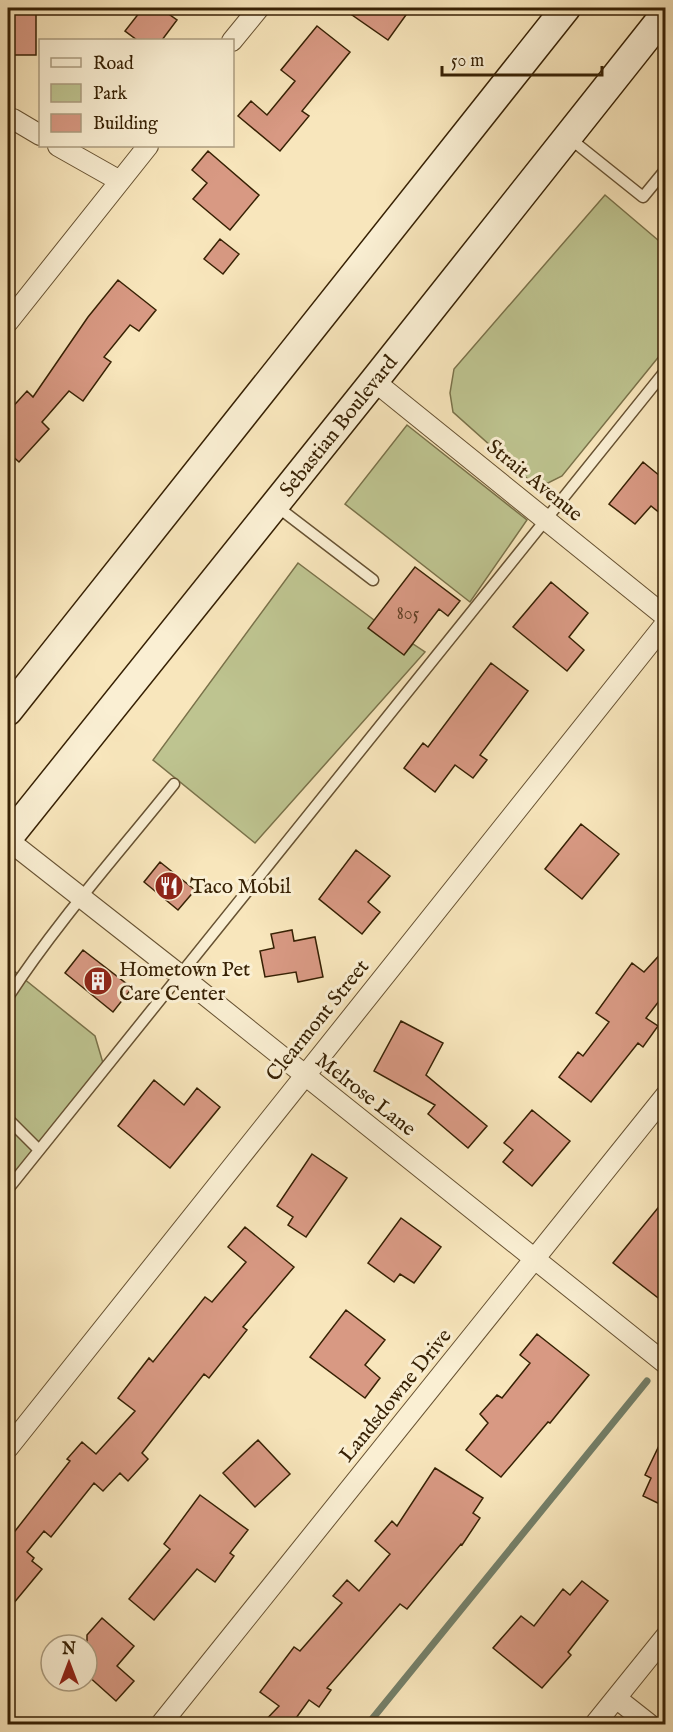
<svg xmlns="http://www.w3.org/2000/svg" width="673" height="1732" font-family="'IM FELL English',serif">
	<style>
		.green { fill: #bec490; stroke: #7a724a; stroke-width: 1.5 }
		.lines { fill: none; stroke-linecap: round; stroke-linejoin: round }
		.stream { stroke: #74806a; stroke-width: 7 }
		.building { fill: #d89983; stroke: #372104; stroke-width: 1.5 }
		.lane-casing { stroke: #675232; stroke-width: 13 }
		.street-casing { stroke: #675232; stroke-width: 22 }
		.secondary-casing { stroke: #372104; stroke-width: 31 }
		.lane { stroke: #faefd3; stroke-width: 10 }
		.street { stroke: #faefd3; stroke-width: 20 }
		.secondary { stroke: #faefd3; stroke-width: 28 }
		.labels { text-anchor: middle; stroke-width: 6; stroke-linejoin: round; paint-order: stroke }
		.number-label { font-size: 18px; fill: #5f3f24 }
		.street-label { font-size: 21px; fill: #372104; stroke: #faefd3 }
		.poi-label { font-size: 21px; fill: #372104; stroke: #faefd3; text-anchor: start }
	</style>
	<rect width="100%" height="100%" fill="#f8e6bc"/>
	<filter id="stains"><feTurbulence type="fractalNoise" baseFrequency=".00333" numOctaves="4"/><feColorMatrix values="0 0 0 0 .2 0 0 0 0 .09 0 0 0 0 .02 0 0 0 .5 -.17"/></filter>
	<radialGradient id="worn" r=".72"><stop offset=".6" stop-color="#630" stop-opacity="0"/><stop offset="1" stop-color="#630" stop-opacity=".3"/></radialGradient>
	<!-- green -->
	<path class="green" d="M605 195 665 246V349L562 476 548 483 529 480 453 412 450 393 454 369Z
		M407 425 527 520 470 602 345 504Z
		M298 563 374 620 404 654 413 644 425 652 255 843 153 760Z
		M8 966 95 1036 103 1063 8 1183Z"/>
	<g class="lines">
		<!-- stream -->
		<path class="stream" d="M368 1724 647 1381"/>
	</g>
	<!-- building -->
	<path class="building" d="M143 8H160L177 20 162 40H137L125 31Z
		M342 8H411L388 40Z
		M8 9H36V55H8Z
		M317 26 350 52 302 111 309 116 280 151 238 116 251 101 267 115 295 81 281 70Z
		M208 151 259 195 230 230 193 199 207 183 192 170Z
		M220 239 239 254 223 274 204 259Z
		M118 280 156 310 139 331 130 325 104 357 111 362 83 401 69 391 42 422 49 429 19 462 8 452V412L27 391 33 397 88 317Z
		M643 462 666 481V518L651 506 635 524 609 504Z
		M415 567 460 601 448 616 439 609 404 655 368 628Z
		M551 582 588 613 569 637 584 650 567 671 513 627Z
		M491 663 528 691 480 755 487 760 473 778 455 765 435 792 404 768 423 743 428 747Z
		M581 824 619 854 582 899 545 869Z
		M356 850 390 876 368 902 380 912 362 934 319 899Z
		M160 862 195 890 178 910 144 882Z
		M292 930 294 941 315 937 323 977 298 982 296 972 265 977 260 951 274 948 271 934Z
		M666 948V992L646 1018 658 1026 643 1047 638 1043 591 1102 559 1077 578 1052 583 1056 609 1022 596 1013 632 963 644 972Z
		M83 950 132 988 113 1012 65 973Z
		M401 1021 443 1043 426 1075 487 1126 468 1148 428 1114 435 1105 374 1071Z
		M154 1080 184 1105 197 1088 220 1107 170 1168 118 1126Z
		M532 1110 570 1141 532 1186 503 1162 513 1150 504 1143Z
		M312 1154 347 1178 306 1237 288 1225 293 1217 277 1206Z
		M666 1198V1304L613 1263Z
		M401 1218 441 1247 414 1283 400 1274 394 1282 368 1263Z
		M245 1227 294 1267 243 1327 247 1330 209 1378 204 1374 142 1453 148 1459 128 1481 120 1473 103 1491 94 1483 51 1537 44 1531 27 1552 34 1558 32 1561 42 1569 8 1610V1540L70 1461 67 1459 82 1442 96 1454 135 1411 118 1398 149 1358 153 1362 205 1297 212 1302 246 1262 228 1247Z
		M346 1310 385 1340 365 1365 380 1378 365 1398 310 1357Z
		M537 1334 589 1375 550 1423 548 1422 501 1477 466 1450 488 1423 480 1414 497 1395 502 1398 530 1363 520 1355Z
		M666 1431V1507L643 1496 651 1478 645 1475Z
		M258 1440 290 1474 255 1507 223 1473Z
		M435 1468 483 1498 473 1513 480 1518 462 1545 461 1544 407 1609 400 1604 327 1688 331 1690 319 1707 309 1700 291 1725H261L279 1706 260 1692 294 1647 300 1651 342 1603 333 1596 347 1580 359 1591 390 1554 375 1541 392 1521 397 1526Z
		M200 1495 248 1530 230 1553 234 1556 215 1582 197 1569 154 1620 129 1599 170 1549 164 1544Z
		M582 1581 608 1601 568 1652 571 1655 542 1688 493 1648 521 1616 534 1626 563 1589 570 1595Z
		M102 1618 134 1646 117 1666 134 1681 116 1701 87 1675V1635Z"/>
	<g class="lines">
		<!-- lane casing -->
		<g class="lane-casing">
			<path id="lane" d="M568 137 643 197 666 169
				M275 505 373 580
				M8 997C57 922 118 854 174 784
				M8 1119 39 1150
				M8 1189 666 370"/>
		</g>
		<!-- street casing -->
		<g class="street-casing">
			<path id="street" d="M232 41 259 8
				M8 119H13L40 135
				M58 146 120 181
				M8 322 148 146
				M374 381 666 617
				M8 840 180 975 666 1364
				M8 1448 666 623
				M616 1698 649 1724
				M161 1724 666 1095
				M595 1724 666 1636"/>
		</g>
		<!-- secondary casing -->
		<g class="secondary-casing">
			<g id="secondary">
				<path d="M8 711 566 8"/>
				<path id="s1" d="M8 838 374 381 666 13"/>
			</g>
		</g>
		<!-- lane -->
		<use href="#lane" class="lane"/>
		<!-- street -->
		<use href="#street" class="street"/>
		<!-- secondary -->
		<use href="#secondary" class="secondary"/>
	</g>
	<!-- icons -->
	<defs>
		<g id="restaurant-disc" transform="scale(1.5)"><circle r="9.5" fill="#8f2418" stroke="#faefd3"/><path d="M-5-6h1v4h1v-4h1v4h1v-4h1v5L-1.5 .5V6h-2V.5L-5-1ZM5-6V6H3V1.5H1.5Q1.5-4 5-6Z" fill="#fff"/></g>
		<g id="building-disc" transform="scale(1.5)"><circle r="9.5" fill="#8f2418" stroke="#faefd3"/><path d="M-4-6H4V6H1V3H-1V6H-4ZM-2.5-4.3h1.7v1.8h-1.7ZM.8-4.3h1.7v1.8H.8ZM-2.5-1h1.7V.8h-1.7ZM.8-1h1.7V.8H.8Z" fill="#fff"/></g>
	</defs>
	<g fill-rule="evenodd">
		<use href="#restaurant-disc" x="169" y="886"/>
		<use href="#building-disc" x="98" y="981"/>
	</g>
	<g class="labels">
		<!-- number labels -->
		<g class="number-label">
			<text x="408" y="619">805</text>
		</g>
		<!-- street labels -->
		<g class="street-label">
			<text dy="7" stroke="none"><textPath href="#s1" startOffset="528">Sebastian Boulevard</textPath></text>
			<text transform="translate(535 480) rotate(39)" y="7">Strait Avenue</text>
			<text transform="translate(317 1020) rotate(-51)" y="7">Clearmont Street</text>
			<text transform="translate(366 1094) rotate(38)" y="7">Melrose Lane</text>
			<text transform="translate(395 1395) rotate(-51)" y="7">Landsdowne Drive</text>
		</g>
		<!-- poi labels -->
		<g class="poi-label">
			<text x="190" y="893">Taco Mobil</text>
			<text x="119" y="976">Hometown Pet<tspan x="119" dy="24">Care Center</tspan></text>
		</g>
	</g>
	<!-- margin -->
	<rect width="673" height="1732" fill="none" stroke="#f8e6bc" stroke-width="30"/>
	<rect x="9" y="9" width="655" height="1714" fill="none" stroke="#372104" stroke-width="3"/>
	<rect x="15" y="15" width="643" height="1702" fill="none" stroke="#372104" stroke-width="1.5"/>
	<!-- legend -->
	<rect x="39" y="39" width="195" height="108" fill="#faefd3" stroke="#ac9d80" stroke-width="1.5"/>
	<rect x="51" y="58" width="30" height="9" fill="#faefd3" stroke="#ac9d80" stroke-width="1.5"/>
	<text x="93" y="69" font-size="18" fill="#372104">Road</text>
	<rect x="51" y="84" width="30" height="18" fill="#bec490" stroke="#ac9d80" stroke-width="1.5"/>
	<text x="93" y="99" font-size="18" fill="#372104">Park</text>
	<rect x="51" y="114" width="30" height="18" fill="#d89983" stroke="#ac9d80" stroke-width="1.5"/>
	<text x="93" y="129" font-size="18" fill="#372104">Building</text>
	<!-- north arrow -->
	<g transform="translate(69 1663)"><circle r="28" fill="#faefd3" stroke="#ac9d80" stroke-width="1.5"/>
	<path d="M0-4.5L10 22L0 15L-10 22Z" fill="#8f2418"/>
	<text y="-9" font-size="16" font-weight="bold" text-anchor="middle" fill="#372104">N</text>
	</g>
	<!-- scale -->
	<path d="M442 66v9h160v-9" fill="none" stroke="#372104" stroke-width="3"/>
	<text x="451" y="66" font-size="18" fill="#372104" stroke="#faefd3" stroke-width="4.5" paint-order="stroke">50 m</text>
	<rect width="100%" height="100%" filter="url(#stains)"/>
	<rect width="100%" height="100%" fill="url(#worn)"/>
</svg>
